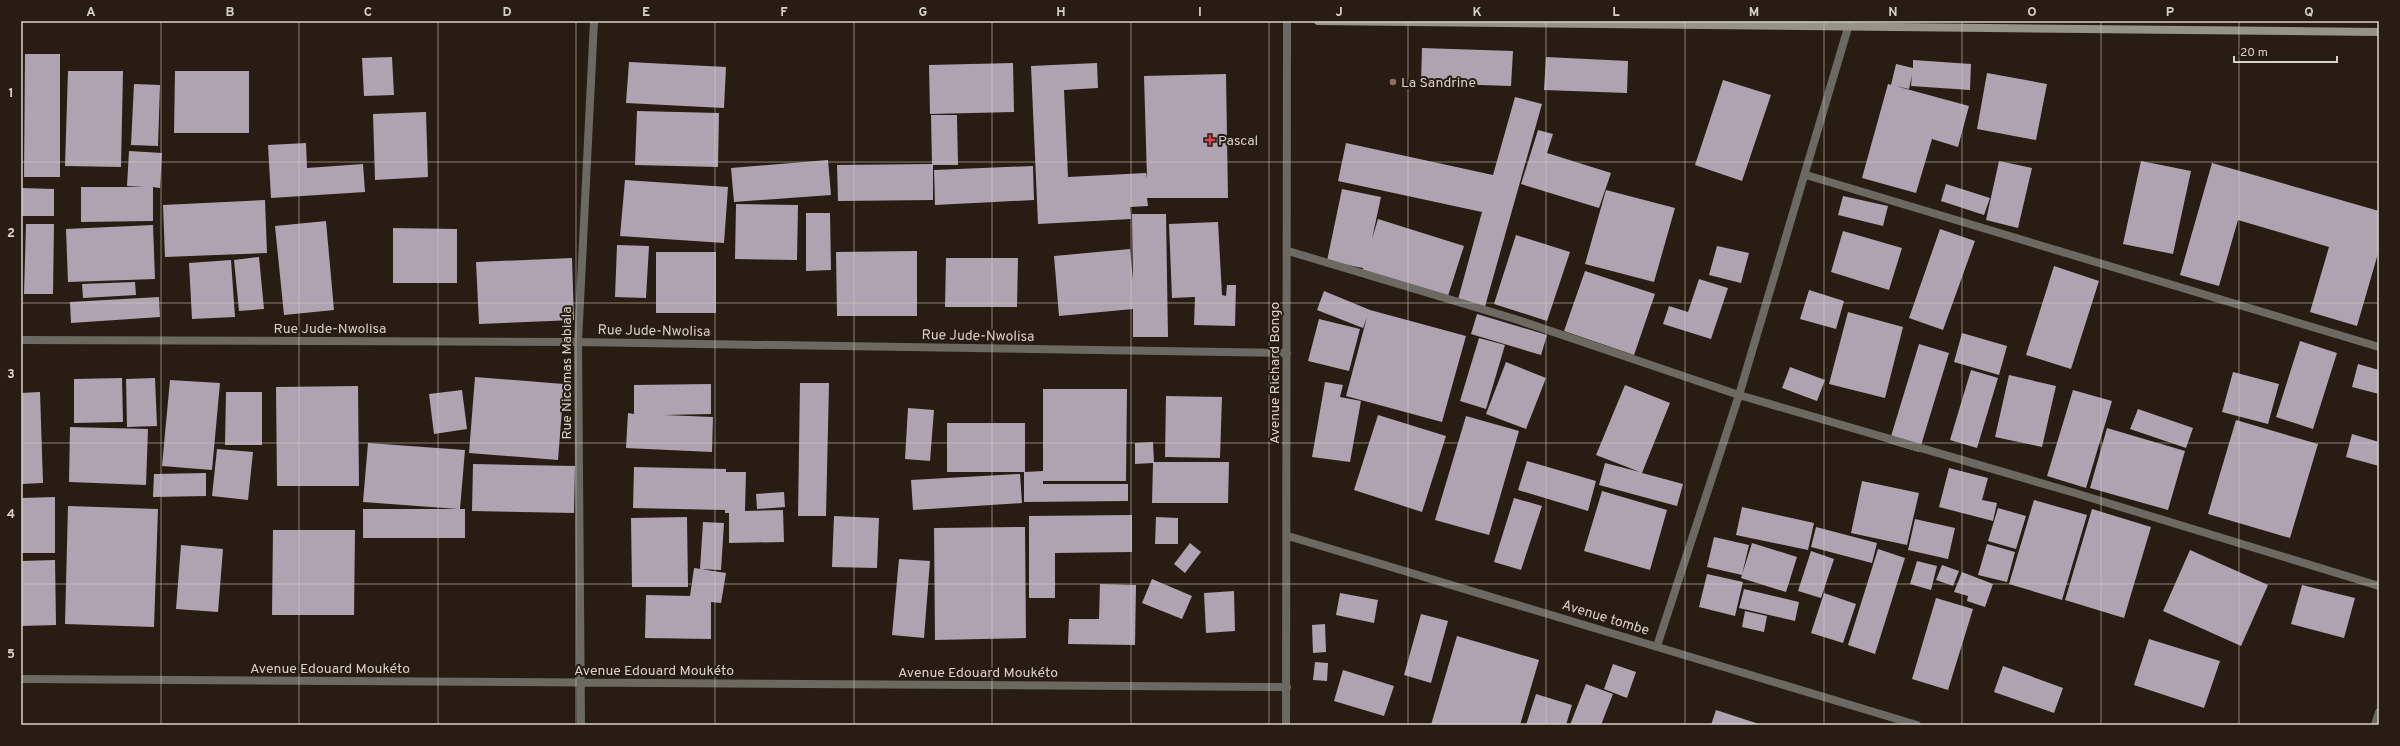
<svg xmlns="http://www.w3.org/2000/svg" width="2400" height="746" font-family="Overpass,sans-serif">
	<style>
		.building { fill: #afa3b1 }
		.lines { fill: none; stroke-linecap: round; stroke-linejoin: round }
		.street { stroke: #6b6962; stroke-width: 8 }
		.secondary { stroke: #979388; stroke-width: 8 }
		.grid { fill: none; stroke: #d8d0ca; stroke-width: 1; stroke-opacity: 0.55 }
		.education-dot { fill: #8d6e63; stroke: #281d13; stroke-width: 1.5 }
		.health-dot { fill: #e0444e; stroke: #281d13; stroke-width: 1.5 }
		.labels { text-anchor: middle; stroke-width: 4; stroke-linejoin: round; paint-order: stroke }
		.poi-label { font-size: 14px; fill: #d8d0ca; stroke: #281d13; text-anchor: start }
		.street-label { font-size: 14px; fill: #d8d0ca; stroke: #281d13 }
		.neatline { fill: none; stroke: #d8d0ca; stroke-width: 1.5 }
		.grid-label { font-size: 13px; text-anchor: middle; font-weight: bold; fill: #d8d0ca }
	</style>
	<rect width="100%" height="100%" fill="#281d13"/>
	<!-- building -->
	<path class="building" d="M1422 48 1513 51 1511 86 1421 83Z
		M25 54H60V177H24Z
		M392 57 394 95 364 96 362 58Z
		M1546 57 1628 61 1627 93 1544 90Z
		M1913 60 1971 64 1970 90 1911 86 1912 75 1909 89 1891 85 1896 64 1913 68Z
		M629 62 726 67 724 108 626 103Z
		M1013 63 1014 112 930 114 929 65Z
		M1097 63 1098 88 1064 90 1068 177 1146 173 1147 178 1144 76 1226 74 1228 198H1147L1148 206 1130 207 1131 219 1038 224 1031 66Z
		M68 71H123L121 167 65 166Z
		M175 71H249V133H174Z
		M1987 73 2047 84 2036 140 1977 129Z
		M1723 80 1771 95 1742 181 1695 165Z
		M134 84 160 85 158 146 131 145Z
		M1888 84 1969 106 1958 147 1932 139 1916 193 1862 178Z
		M1515 97 1542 104 1484 310 1457 303 1482 212 1338 181 1346 143 1493 175Z
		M637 111 719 113 718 167 635 165Z
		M426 112 428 177 375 180 373 114Z
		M931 115H957L958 165H933V200L838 201 837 165 932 164Z
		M1538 130 1553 134 1547 153 1611 173 1599 208 1521 184Z
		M306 143 307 168 363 164 365 192 271 198 268 145Z
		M129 151 162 153 160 188 153 187V221L81 222V187H144L127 186Z
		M828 160 831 195 734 202 731 168Z
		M1999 161 2032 168 2018 228 1986 220Z
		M2141 161 2191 171 2173 254 2123 244Z
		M2212 163 2379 211V250L2357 326 2310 312 2329 247 2238 220 2219 286 2180 275Z
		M1033 166 1034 200 935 205 934 170Z
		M625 180 728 187 724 243 620 236Z
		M1946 184 1990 198 1984 215 1941 201Z
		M21 188 54 189V216H21Z
		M1342 189 1381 197 1372 239 1378 219 1464 246 1447 299 1361 274 1363 268 1327 261Z
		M1606 190 1675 208 1654 282 1585 264Z
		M1843 196 1888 206 1883 226 1838 215Z
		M265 200 267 253 165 257 163 205Z
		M736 204 798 205 797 260 735 259Z
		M806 213H830L831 270 806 271Z
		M1132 214H1166L1168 337H1133V309L1059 316 1054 256 1130 249 1133 280Z
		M326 221 334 310 284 315 275 226Z
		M1218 222 1222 295 1226 296 1227 285H1236L1235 326 1194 325 1195 297 1172 298 1169 224Z
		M26 224H54L53 294H24Z
		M153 225 155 279 68 282 66 229Z
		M393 228 457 229V283H393Z
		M1940 229 1975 241 1943 330 1909 318Z
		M1843 231 1902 248 1889 290 1831 272Z
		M1516 235 1570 252 1547 321 1494 304Z
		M617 245 649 246 646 298 615 297Z
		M1717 246 1749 253 1741 283 1709 275Z
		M917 251V316H837L836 252Z
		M656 252H716V313H656Z
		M259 257 264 309 239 311 234 260Z
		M572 258 574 320 479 324 476 262Z
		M946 258H1018L1017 307H945Z
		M231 260 235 317 192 319 189 263Z
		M2054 266 2099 281 2071 369 2026 355Z
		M1585 271 1655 294 1634 355 1564 331Z
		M1699 279 1728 288 1711 339 1663 324 1669 306 1688 312Z
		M135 282 136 295 83 298 82 284Z
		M1809 290 1844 301 1836 329 1800 319Z
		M1324 291 1370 310 1466 336 1442 422 1346 396 1367 317 1363 328 1317 310Z
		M159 297 160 317 71 323 70 302Z
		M1848 312 1903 327 1885 398 1829 384Z
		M1477 314 1547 335 1541 355 1471 334Z
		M1319 319 1360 329 1349 371 1308 361Z
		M1962 333 2007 346 1999 375 1954 362Z
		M1479 338 1505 345 1486 409 1460 401Z
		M2300 341 2337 353 2313 429 2276 417Z
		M1919 344 1949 353 1919 452 1889 443Z
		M1506 362 1546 378 1526 429 1486 414Z
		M2358 364 2379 370V394L2352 387Z
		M1790 367 1825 380 1817 401 1782 388Z
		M1971 370 1998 378 1977 448 1950 440Z
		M2233 372 2279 384 2268 424 2222 412Z
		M2009 375 2056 386 2042 447 1995 437Z
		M475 377 564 384 558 460 469 453Z
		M122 378 123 422 74 423V379Z
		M155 378 157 426 127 427 126 379Z
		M170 380 220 383 212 470 162 466Z
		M1325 382 1343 385 1340 397 1361 401 1350 462 1312 457Z
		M800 383H829L826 516H798Z
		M711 384V414L664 415 713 417 712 452 626 448 628 413 634 414V385Z
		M1625 385 1670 403 1642 473 1683 484 1677 506 1599 485 1605 463 1640 472 1596 455Z
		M358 386 359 486H277L276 387Z
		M1043 389H1127L1126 481H1043V484H1128V501L1024 502V472H947V423H1025V472L1043 471Z
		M462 390 467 429 434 434 429 394Z
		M2073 390 2112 401 2086 488 2047 476Z
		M40 392 43 483 21 484V393Z
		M226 392H262V445H225Z
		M1166 396 1222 397 1220 458 1165 457Z
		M908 408 934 410 930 461 905 459Z
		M2138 409 2193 428 2186 448 2130 429Z
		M1378 415 1446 436 1422 512 1354 490Z
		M1466 416 1519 431 1489 535 1435 520Z
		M2236 420 2318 444 2290 538 2208 514Z
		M70 427 148 429 146 485 69 482Z
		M2107 428 2185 451 2168 510 2090 488Z
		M2352 434 2379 442V466L2346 457Z
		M1153 442 1154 462H1229L1228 503H1152L1153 463 1135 464V443Z
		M368 443 465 450 460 509H465V538H363V509H458L363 502Z
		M217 449 253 452 248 500 212 496Z
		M1527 461 1596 481 1588 511 1518 490Z
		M473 464 575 466 574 513 472 511Z
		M634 467 726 469V472H746L745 511 783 510 784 542 729 543V513H725V510L633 508Z
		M1949 468 1988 478 1982 500 1997 503 1993 521 1939 507Z
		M206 473V496L153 497 154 474Z
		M1020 474 1022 503 913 510 911 480Z
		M1862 481 1919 493 1907 545 1851 533Z
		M1602 491 1667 510 1650 570 1584 551Z
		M784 492 785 507 757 509 756 494Z
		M55 497V553H21V498Z
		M1514 498 1542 506 1521 570 1494 562Z
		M2034 500 2087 515 2062 600 2009 584Z
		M68 506 158 509 154 627 65 624Z
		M1742 507 1814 523 1808 550 1736 535Z
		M1998 508 2026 516 2016 549 1988 541Z
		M2092 509 2151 527 2124 618 2065 600Z
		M1132 515V552L1055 553V598H1029V516Z
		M834 516 879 518 877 568 832 567Z
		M687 517 688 587H632L631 518Z
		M1156 517 1178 518V544H1155Z
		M1915 519 1955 528 1948 559 1908 550Z
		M703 522 724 523 721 570 700 569Z
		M1025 527 1026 638 935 640 934 528Z
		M1816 527 1877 543 1872 563 1811 547Z
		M273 530H355L354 615H272Z
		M1714 537 1749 545 1742 575 1707 567Z
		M1190 543 1201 552 1185 573 1174 564Z
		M1752 543 1797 557 1786 592 1741 578Z
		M1987 544 2015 552 2007 582 1978 575Z
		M181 545 223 549 218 612 176 609Z
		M1878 549 1905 558 1875 654 1848 645Z
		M2190 550 2268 585 2241 646 2163 611Z
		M1811 551 1834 559 1821 598 1798 591Z
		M899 559 930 561 924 638 892 635Z
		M55 560 56 625 21 626V561Z
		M1917 561 1937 566 1931 590 1910 584Z
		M1942 565 1959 571 1953 586 1936 580Z
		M694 568 726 573 721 603 711 602V639L645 638 646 595 690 596Z
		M1962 572 1993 584 1985 607 1967 601 1968 596 1954 592Z
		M1707 574 1743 582 1735 616 1699 607Z
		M1152 579 1192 596 1182 619 1142 603Z
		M1100 584 1136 585 1135 645 1068 644 1069 619H1099Z
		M2302 585 2355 598 2344 638 2291 624Z
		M1744 589 1799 602 1795 621 1739 608Z
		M1234 591 1235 631 1206 633 1204 593Z
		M1340 593 1378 600 1374 623 1336 615Z
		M1824 593 1856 604 1843 643 1811 633Z
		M1936 598 1973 609 1948 690 1912 679Z
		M1745 611 1767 616 1764 632 1742 627Z
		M1421 614 1448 621 1431 683 1404 675Z
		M1325 624 1326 652 1313 653 1312 625Z
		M1457 636 1539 660 1520 725H1431Z
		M2149 639 2220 661 2204 708 2134 685Z
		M1315 662 1328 663 1327 681 1313 680Z
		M1613 664 1636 672 1627 698 1604 689Z
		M2003 666 2063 688 2054 713 1994 692Z
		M1343 670 1394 686 1384 716 1334 701Z
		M1586 684 1613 694 1601 725H1570Z
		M1536 694 1572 705 1566 725H1526Z
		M1716 710 1762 725H1711Z"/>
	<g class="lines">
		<!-- street -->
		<path class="street" d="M1806 175 2379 347
			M1288 251 1515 319 1739 395 2075 493 2379 586
			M21 340 578 342 1287 353
			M1288 536 1917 725
			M1657 646 1739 395 1850 21
			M21 679 1287 687
			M581 725 578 342 594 21
			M1286 725 1287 21
			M2375 725 2379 712"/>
		<!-- secondary -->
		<path class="secondary" d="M1318 21 2379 32"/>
	</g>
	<!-- grid -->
	<path class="grid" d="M161 21V725M299 21V725M438 21V725M576 21V725M715 21V725M854 21V725M992 21V725M1131 21V725M1269 21V725M1408 21V725M1546 21V725M1685 21V725M1824 21V725M1962 21V725M2101 21V725M2239 21V725M21 162H2379M21 303H2379M21 443H2379M21 584H2379"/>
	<!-- markers -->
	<circle class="education-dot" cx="1393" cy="82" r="4"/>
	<path class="health-dot" d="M1208 134h4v4h4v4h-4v4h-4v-4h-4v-4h4z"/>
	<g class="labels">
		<!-- poi labels -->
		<g class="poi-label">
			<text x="1401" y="87">La Sandrine</text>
			<text x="1218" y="145">Pascal</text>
		</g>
		<!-- street labels -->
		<g class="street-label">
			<text x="330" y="333">Rue Jude-Nwolisa</text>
			<text transform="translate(654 330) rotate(1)" y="5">Rue Jude-Nwolisa</text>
			<text transform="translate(978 335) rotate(1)" y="5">Rue Jude-Nwolisa</text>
			<text transform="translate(566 373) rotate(-90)" y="5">Rue Nicomas Mabiala</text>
			<text transform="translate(1274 373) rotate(-90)" y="5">Avenue Richard Bongo</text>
			<text transform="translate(1606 617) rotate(17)" y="5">Avenue tombe</text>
			<text x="330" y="673">Avenue Edouard Moukéto</text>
			<text x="654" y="675">Avenue Edouard Moukéto</text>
			<text x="978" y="677">Avenue Edouard Moukéto</text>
		</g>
	</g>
	<!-- border -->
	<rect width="2400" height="746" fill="none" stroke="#281d13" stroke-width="44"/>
	<!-- scale -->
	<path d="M2234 56v6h103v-6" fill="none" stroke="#d8d0ca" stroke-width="2"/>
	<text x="2240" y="56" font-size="12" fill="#d8d0ca" stroke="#281d13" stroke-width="3" paint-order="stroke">20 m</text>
	<rect x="22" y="22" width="2356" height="702" class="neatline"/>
	<g class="grid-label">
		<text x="91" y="16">A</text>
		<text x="230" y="16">B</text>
		<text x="368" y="16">C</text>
		<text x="507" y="16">D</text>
		<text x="646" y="16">E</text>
		<text x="784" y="16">F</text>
		<text x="923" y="16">G</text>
		<text x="1061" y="16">H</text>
		<text x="1200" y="16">I</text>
		<text x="1339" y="16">J</text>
		<text x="1477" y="16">K</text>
		<text x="1616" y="16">L</text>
		<text x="1754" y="16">M</text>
		<text x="1893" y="16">N</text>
		<text x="2032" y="16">O</text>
		<text x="2170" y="16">P</text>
		<text x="2309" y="16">Q</text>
		<text x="11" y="97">1</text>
		<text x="11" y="237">2</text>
		<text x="11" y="378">3</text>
		<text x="11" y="518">4</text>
		<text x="11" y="658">5</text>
	</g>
</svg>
